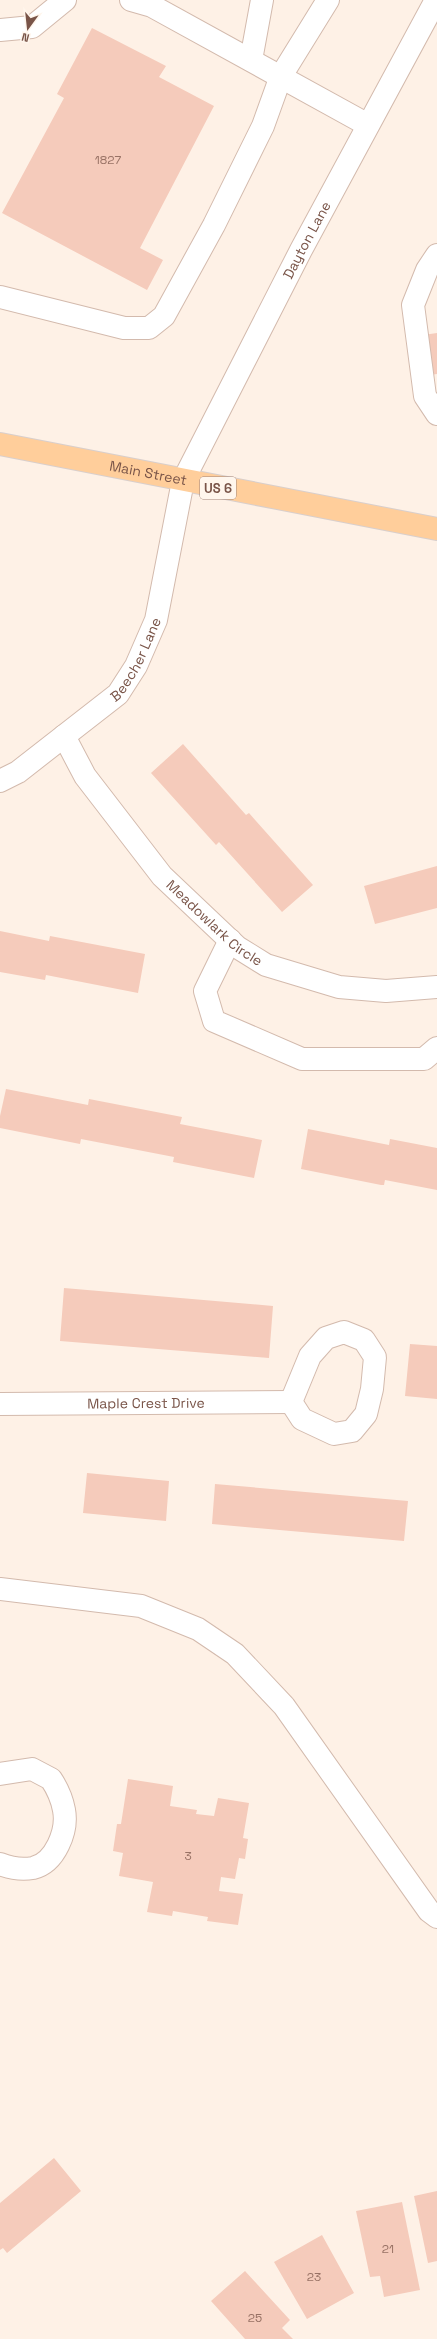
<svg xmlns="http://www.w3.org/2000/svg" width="437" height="2339" font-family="'Space Grotesk',sans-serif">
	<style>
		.building { fill: #f5cbbb }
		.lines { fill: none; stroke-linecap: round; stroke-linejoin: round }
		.minor-casing { stroke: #d3baad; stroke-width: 24 }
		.major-casing { stroke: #d9cfcc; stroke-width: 24 }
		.minor { stroke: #fff; stroke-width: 22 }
		.major { stroke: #ffce9b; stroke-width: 22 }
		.labels { text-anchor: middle; stroke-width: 3.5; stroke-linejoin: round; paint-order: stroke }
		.number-label { font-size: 12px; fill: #987265 }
		.shield { fill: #fff6ed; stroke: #a1857a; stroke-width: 1 }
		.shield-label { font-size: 13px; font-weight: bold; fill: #795448 }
		.street-label { font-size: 14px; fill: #795448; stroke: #fff6ed }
	</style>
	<rect width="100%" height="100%" fill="#fef1e6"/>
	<!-- building -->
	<path class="building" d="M92 28 166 66 159 77 214 106 140 248 163 260 147 290 2 213 64 98 57 94Z
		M437 333V374L423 376 416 336Z
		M183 744 246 815 249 813 313 885 282 912 219 842 216 845 151 773Z
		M437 866V908L375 924 364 886Z
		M0 931 49 941 50 936 145 954 138 993 46 975 45 980 0 972Z
		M6 1089 88 1105 89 1099 182 1117 180 1124 262 1140 254 1178 173 1162 174 1157 81 1139 80 1144 0 1128V1116Z
		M308 1129 389 1145 390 1139 437 1148V1190L385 1180 384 1185H381L301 1169Z
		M64 1288 273 1306 269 1358 60 1341Z
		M410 1344 437 1346V1399L405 1396Z
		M87 1473 169 1481 166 1521 83 1513Z
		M215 1484 408 1501 404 1541 212 1524Z
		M128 1779 173 1786 170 1806 197 1810 196 1814 214 1816 218 1798 249 1803 243 1838 248 1839 245 1859 239 1858 235 1879 221 1877 219 1891 243 1894 238 1925 207 1921 208 1917 173 1911 172 1916 147 1912 153 1882 119 1876 123 1853 113 1851 117 1824H121Z
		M54 2158 81 2191 7 2253 3 2248 0 2250V2203Z
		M437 2191V2261L428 2263 414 2196Z
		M402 2202 420 2290 384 2297 380 2276 370 2277 356 2211Z
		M322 2235 354 2293 307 2319 274 2262Z
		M245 2271 290 2320 282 2328 293 2339H245L211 2301Z"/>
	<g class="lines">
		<!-- minor casing -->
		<g class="minor-casing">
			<g id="minor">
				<path d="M131 0 152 6 368 125"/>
				<path d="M0 30 32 27 65 0"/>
				<path d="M251 60 262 0"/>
				<path d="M437 255 427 270 413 305 425 396 437 414"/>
				<path d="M0 297 124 328H149L164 316 214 225 263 126 281 76 328 0"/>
				<path id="s1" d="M64 736 85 776 162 876 237 947 266 965 339 987 386 991 437 987"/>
				<path id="s2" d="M0 781 18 772 118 694 136 666 156 620 183 481 301 250 436 0"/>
				<path d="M230 940 205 991 214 1021 302 1059H424L437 1048"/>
				<path d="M344 1332 364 1340 375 1357 372 1389 366 1414 352 1431 334 1434 302 1419 291 1402 310 1356 326 1338Z"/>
				<path id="s3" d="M0 1404 291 1402"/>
				<path d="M0 1589 141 1606 198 1629 235 1654 284 1706 429 1911 437 1917"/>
				<path d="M0 1774 32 1769 51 1779C57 1788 62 1799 64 1810 68 1831 55 1863 33 1868 22 1870 10 1868 0 1864"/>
			</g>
		</g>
		<!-- major casing -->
		<g class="major-casing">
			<g id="major">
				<path id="s4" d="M0 444 437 529"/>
			</g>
		</g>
		<!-- minor -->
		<use href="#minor" class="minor"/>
		<!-- major -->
		<use href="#major" class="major"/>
	</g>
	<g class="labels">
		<!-- number labels -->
		<g class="number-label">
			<text x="108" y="164">1827</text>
			<text x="188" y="1860">3</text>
			<text x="388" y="2253">21</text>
			<text x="314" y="2281">23</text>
			<text x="255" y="2322">25</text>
		</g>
		<!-- shield labels -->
		<rect class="shield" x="200" y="477" width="36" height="22" rx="3"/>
		<g class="shield-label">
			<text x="218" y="493">US 6</text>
		</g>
		<!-- street labels -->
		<g class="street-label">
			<text dy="5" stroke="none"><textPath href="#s2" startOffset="643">Dayton Lane</textPath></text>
			<text dy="5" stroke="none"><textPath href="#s4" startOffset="151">Main Street</textPath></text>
			<text dy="5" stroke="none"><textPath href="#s2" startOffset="186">Beecher Lane</textPath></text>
			<text dy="5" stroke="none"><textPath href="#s1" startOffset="242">Meadowlark Circle</textPath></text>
			<text dy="5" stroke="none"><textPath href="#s3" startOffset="146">Maple Crest Drive</textPath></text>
		</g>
	</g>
	<!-- north arrow -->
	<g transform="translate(28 28) rotate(195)" stroke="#fff6ed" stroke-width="3" paint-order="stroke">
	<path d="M0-3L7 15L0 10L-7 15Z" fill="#795448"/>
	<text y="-6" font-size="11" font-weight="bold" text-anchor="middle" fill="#795448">N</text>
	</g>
</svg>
